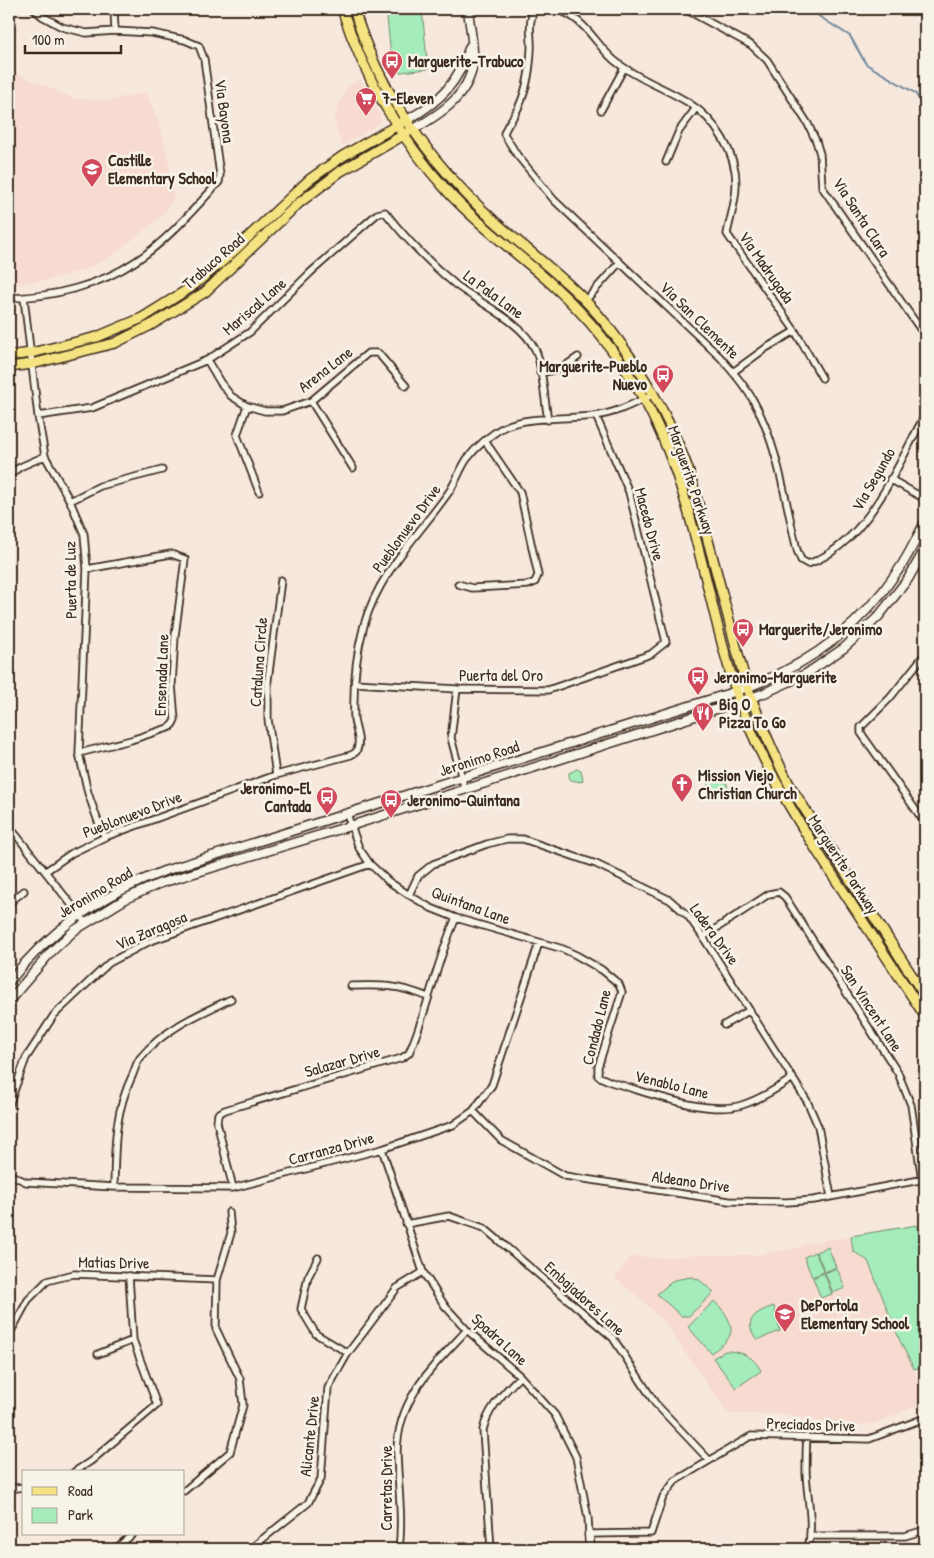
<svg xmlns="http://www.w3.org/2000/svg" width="934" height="1558" font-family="'Patrick Hand',sans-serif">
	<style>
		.built { fill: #f7dbd0 }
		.green { fill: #a4ecba; stroke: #708b6c }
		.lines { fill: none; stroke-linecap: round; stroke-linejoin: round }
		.stream { stroke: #6d859a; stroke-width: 2 }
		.street-casing { stroke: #3b2a1e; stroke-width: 9 }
		.secondary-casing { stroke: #3b2a1e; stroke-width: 11 }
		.primary-casing { stroke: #3b2a1e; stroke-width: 12 }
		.street { stroke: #f7f3e8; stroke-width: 5.5 }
		.secondary { stroke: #f7f3e8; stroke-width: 8 }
		.primary { stroke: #f5e382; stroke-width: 9 }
		.labels { text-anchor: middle; stroke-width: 5; stroke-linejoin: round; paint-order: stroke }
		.poi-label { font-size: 16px; font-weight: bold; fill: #3b2a1e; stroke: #f7f3e8; text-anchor: start }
		.street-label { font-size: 16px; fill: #3b2a1e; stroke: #f7f3e8 }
	</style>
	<rect width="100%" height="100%" fill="#f7e8dd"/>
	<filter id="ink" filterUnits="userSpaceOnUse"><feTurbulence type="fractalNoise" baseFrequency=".02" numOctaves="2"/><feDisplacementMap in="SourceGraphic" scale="10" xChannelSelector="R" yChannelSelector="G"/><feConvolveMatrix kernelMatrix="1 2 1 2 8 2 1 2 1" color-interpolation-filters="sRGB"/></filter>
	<g filter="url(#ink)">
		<!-- built -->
		<path class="built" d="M9 70 76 99 111 100 145 92 158 119 168 156 174 200 158 220 107 259 84 270 67 275 43 281 9 285V253L11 252 16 242 11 177 9 175Z
			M360 79 380 115 381 120 379 123 374 127 342 146 335 124V114L347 87Z
			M851 1236 853 1251 868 1261 900 1341 914 1369 925 1397V1402L876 1423 863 1425 821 1422 781 1414H728L666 1325 644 1302 615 1278 631 1256 660 1258 697 1255H757L797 1248 805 1244Z"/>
		<!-- green -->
		<path class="green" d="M386 9H422L428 69 393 73Z
			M577 769 581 771 583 780 581 782 571 780 569 777V773Z
			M724 776 728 788 722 792 712 795 707 782Z
			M917 1225 925 1255V1382L919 1368 914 1369 900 1341 868 1261 853 1251 851 1236Z
			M828 1247 836 1267 825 1272 816 1252Z
			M815 1252 824 1272 812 1277 804 1257Z
			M837 1268 845 1288 833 1293 825 1273Z
			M824 1273 832 1294 821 1298 813 1278Z
			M691 1277 698 1279 714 1292 689 1316H681L657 1294 674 1280Z
			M714 1301C724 1310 738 1327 727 1340 723 1345 716 1349 711 1353L688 1327Z
			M774 1306 780 1331 757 1340C742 1320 755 1312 774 1306Z
			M725 1351C741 1351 754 1356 761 1371L736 1388 713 1358Z"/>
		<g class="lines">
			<!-- stream -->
			<path class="stream" d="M813 9 820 17 850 36 866 64 915 93 925 109"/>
			<!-- street casing -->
			<g class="street-casing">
				<path id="street" d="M114 9 115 31
					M535 9C527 22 532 36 531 50 530 72 526 95 515 114 511 121 506 126 504 134L517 155 554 200 720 357C732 371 744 384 753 400 778 445 785 500 797 550L801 560 808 564C869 542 896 467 925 415
					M557 9C563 12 569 14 574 18 592 30 601 52 619 64 640 80 667 89 689 103 715 119 737 154 736 185 736 202 730 218 727 234L795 331 822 378
					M685 9 751 45 767 60 808 124 816 141 820 154 822 187 925 336
					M601 110 624 68
					M666 162 679 131 696 108
					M9 298C53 297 99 286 136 261 167 241 194 209 219 182L220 175 204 59 199 46 185 40 152 33 115 31 86 33 62 27 42 16 34 9
					M24 298 38 416 45 456 70 501 84 534 87 569 79 753 88 793 101 830 105 837
					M585 301 620 262
					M207 360 220 382 231 396 247 406 265 411H282L311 401 368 353H378L406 386
					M733 372 766 348 795 331
					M540 373 562 368 578 357
					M311 401 353 468
					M247 406 237 435 259 492
					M38 416 92 408 207 360 250 332 311 272 377 214 385 212C406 239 429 263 456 285 481 304 521 321 535 349 542 361 545 404 548 420
					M9 475 20 467 45 456
					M890 479 925 499
					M70 501 100 486 162 470
					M458 584 472 588 528 585 535 582 538 575 520 492 485 441
					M925 654 890 698 861 727V733L925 823
					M355 683 457 689 548 690 651 654 666 642 629 492 596 416
					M457 689 451 738 465 790
					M79 753 131 740 171 727 175 720 172 684 175 636 185 559 171 554 87 569
					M276 775 268 719V680L281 580
					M347 814 359 848 370 864 388 881 409 895 431 908 456 918 563 949 576 955 602 970 619 984 622 992 598 1067V1076L611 1082C647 1092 706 1116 742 1105 761 1099 777 1088 793 1078
					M9 826 86 923
					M46 871 72 853 105 837 276 775 351 755 356 752C362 742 355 729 354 719 353 688 356 654 364 625 379 572 418 536 449 492 456 482 460 469 467 459 476 447 491 434 504 427 527 416 568 419 594 416 615 414 635 403 654 394
					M409 895 418 876 433 864 487 844 507 839H523L596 864 670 900 688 916 703 937 807 1101 818 1126 831 1197
					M9 903 24 891
					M703 937 769 894 779 892 785 897 898 1073 911 1105 922 1180
					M351 986C384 985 398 985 428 997
					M724 1025 750 1010
					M9 1105 26 1058 54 1015 109 963 148 942 370 864
					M473 1111 501 1140 565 1176 729 1201 787 1202 814 1200 925 1179
					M382 1149 423 1272 445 1306 467 1330 520 1376 555 1415 576 1457 588 1518 589 1534 651 1533 663 1497 675 1481 751 1436 869 1439 925 1418
					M9 1174 26 1182 114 1187 233 1188 382 1149 453 1125 473 1111 492 1085 539 943
					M114 1187C115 1144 114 1114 133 1074 135 1069 137 1061 141 1057 164 1029 199 1014 231 999
					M233 1188 217 1122 218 1114 225 1110 402 1058 409 1053C428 1010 436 962 456 918
					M406 1224 449 1216 484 1228 613 1338 655 1403 709 1460
					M318 1258 308 1277 301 1309 316 1334 348 1353
					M9 1335 28 1300 47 1281 74 1274 217 1280
					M98 1354 133 1340
					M807 1437C806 1448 806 1460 806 1472 807 1498 814 1523 808 1549
					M74 1472 91 1461 157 1405 133 1340 129 1276
					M9 1489 24 1487
					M184 1491 230 1452 243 1405 240 1379 216 1329 217 1280 231 1233 229 1212
					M811 1536H905L925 1530
					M115 1549 133 1534
					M250 1549 308 1503 321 1479 328 1388 348 1353 397 1288 423 1272
					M399 1549C403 1518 398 1485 397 1453 397 1399 433 1366 467 1330
					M491 1549 483 1430C488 1407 505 1392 520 1376"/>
			</g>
			<!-- secondary casing -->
			<g class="secondary-casing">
				<path id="secondary" d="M407 120C441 101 458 83 470 46
					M414 129C440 114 469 96 473 63 475 51 469 22 468 9
					M9 982C49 930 102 895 164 871L737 691C803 669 858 630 897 572 908 557 916 539 925 522
					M9 1001 51 952 75 930 127 898 161 883 350 826 677 722 762 694 806 674 844 648 878 617 908 579 925 549
					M589 1534 590 1549"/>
			</g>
			<!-- primary casing -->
			<g class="primary-casing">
				<path id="primary" d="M342 9C364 77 401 140 449 193 481 228 521 255 556 288 589 318 618 355 641 394 698 493 705 610 745 716 768 774 800 825 834 877 864 923 895 970 925 1016
					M354 9C377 90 431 163 492 219 531 254 573 283 606 324 639 366 666 411 685 461 693 482 698 505 704 526 718 576 730 626 744 676 756 714 772 751 790 786L925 996
					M9 356 31 353 97 337 142 318 190 288 224 260 309 180 343 156 403 122
					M9 367 32 364 115 343 153 324 205 292 299 203 341 171 407 133"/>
			</g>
			<!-- street -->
			<use href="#street" class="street"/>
			<!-- secondary -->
			<use href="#secondary" class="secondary"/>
			<!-- primary -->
			<use href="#primary" class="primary"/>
		</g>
	</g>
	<!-- icons -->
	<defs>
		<g id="bus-pin" transform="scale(1.125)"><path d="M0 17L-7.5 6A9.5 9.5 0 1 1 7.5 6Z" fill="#d1495b" stroke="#f7f3e8"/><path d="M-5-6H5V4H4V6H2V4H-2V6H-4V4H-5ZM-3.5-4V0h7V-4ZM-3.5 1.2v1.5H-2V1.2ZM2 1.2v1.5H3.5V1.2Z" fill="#fff"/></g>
		<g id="supermarket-pin" transform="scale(1.125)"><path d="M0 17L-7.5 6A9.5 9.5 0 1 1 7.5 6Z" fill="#d1495b" stroke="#f7f3e8"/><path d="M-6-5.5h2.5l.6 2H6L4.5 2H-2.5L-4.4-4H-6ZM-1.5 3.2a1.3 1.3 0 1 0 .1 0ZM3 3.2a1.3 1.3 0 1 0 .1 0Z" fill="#fff"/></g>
		<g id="school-pin" transform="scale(1.125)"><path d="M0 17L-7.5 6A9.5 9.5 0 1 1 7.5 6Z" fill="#d1495b" stroke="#f7f3e8"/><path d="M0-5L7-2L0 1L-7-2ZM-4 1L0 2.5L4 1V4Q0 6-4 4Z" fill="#fff"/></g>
		<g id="restaurant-pin" transform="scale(1.125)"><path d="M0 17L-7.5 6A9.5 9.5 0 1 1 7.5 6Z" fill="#d1495b" stroke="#f7f3e8"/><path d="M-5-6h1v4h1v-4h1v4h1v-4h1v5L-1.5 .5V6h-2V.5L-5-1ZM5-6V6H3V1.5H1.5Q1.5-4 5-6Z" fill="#fff"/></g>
		<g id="church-pin" transform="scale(1.125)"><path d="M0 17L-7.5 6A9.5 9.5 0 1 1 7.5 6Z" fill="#d1495b" stroke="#f7f3e8"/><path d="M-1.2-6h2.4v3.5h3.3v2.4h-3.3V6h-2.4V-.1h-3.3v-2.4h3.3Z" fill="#fff"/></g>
	</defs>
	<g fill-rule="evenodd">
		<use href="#bus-pin" x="392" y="61"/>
		<use href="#supermarket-pin" x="366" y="98"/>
		<use href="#school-pin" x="92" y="169"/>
		<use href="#bus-pin" x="663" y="375"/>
		<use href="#bus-pin" x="743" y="629"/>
		<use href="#bus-pin" x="698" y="677"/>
		<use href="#restaurant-pin" x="703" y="713"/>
		<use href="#church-pin" x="682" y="784"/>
		<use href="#bus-pin" x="327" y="797"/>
		<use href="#bus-pin" x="391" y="800"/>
		<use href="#school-pin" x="785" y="1314"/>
	</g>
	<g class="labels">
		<!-- poi labels -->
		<g class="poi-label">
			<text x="408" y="67">Marguerite-Trabuco</text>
			<text x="382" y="104">7-Eleven</text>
			<text x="108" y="166">Castille<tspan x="108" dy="18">Elementary School</tspan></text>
			<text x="647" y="372" text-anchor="end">Marguerite-Pueblo<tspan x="647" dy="18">Nuevo</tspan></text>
			<text x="759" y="635">Marguerite/Jeronimo</text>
			<text x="714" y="683">Jeronimo-Marguerite</text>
			<text x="719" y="710">Big O<tspan x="719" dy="18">Pizza To Go</tspan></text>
			<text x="698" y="781">Mission Viejo<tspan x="698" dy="18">Christian Church</tspan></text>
			<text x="311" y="794" text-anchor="end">Jeronimo-El<tspan x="311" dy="18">Cantada</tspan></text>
			<text x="407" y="806">Jeronimo-Quintana</text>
			<text x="801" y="1311">DePortola<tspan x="801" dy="18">Elementary School</tspan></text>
		</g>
		<!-- street labels -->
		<g class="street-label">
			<text transform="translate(225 111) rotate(82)" y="6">Via Bayona</text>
			<text transform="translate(862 217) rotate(57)" y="6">Via Santa Clara</text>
			<text transform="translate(213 261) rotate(-41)" y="6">Trabuco Road</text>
			<text transform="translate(767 267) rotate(55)" y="6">Via Madrugada</text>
			<text transform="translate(494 294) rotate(36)" y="6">La Pala Lane</text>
			<text transform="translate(254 306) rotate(-41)" y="6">Mariscal Lane</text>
			<text transform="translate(700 320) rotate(44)" y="6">Via San Clemente</text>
			<text transform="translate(325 369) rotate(-38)" y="6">Arena Lane</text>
			<text transform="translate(873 479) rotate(-60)" y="6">Via Segundo</text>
			<text transform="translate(692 480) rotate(71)" y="6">Marguerite Parkway</text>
			<text transform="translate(650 524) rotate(75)" y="6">Macedo Drive</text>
			<text transform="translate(406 528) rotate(-54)" y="6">Pueblonuevo Drive</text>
			<text transform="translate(70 580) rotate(-91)" y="6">Puerta de Luz</text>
			<text transform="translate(258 662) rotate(-86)" y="6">Cataluna Circle</text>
			<text transform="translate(161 675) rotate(-88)" y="6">Ensenada Lane</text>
			<text x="501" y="681">Puerta del Oro</text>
			<text transform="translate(479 758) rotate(-18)" y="6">Jeronimo Road</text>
			<text transform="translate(132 814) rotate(-21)" y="6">Pueblonuevo Drive</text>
			<text transform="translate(844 864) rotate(57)" y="6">Marguerite Parkway</text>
			<text transform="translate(95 892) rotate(-31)" y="6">Jeronimo Road</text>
			<text transform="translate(471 905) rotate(20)" y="6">Quintana Lane</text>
			<text transform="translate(151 930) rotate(-23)" y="6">Via Zaragosa</text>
			<text transform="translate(715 934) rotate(54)" y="6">Ladera Drive</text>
			<text transform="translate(872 1008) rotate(57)" y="6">San Vincent Lane</text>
			<text transform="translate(596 1027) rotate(-76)" y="6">Condado Lane</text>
			<text transform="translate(342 1061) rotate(-16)" y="6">Salazar Drive</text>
			<text transform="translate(672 1084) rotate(14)" y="6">Venablo Lane</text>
			<text transform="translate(331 1148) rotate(-15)" y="6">Carranza Drive</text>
			<text transform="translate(691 1181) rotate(8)" y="6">Aldeano Drive</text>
			<text transform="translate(114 1262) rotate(1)" y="6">Matias Drive</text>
			<text transform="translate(585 1298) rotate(42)" y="6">Embajadores Lane</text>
			<text transform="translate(500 1339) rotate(42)" y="6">Spadra Lane</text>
			<text transform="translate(811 1424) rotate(2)" y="6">Preciados Drive</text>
			<text transform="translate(309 1436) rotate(-84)" y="6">Alicante Drive</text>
			<text transform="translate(386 1488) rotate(-90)" y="6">Carretas Drive</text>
		</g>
	</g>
	<!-- margin -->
	<rect width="934" height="1558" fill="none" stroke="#f7f3e8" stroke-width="30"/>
	<rect x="15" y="15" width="904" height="1528" fill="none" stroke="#3b2a1e" stroke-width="2" filter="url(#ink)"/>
	<!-- legend -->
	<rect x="22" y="1470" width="162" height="65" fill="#f7f3e8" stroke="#aca397"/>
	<rect x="32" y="1487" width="25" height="8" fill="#f5e382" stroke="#aca397"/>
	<text x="68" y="1496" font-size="15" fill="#3b2a1e">Road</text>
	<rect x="32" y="1508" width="25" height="15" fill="#a4ecba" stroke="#aca397"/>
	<text x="68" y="1520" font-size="15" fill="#3b2a1e">Park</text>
	<!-- scale -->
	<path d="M25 45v8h96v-8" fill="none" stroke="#3b2a1e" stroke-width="2.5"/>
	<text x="32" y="45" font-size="15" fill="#3b2a1e" stroke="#f7f3e8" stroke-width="4" paint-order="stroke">100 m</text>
</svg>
